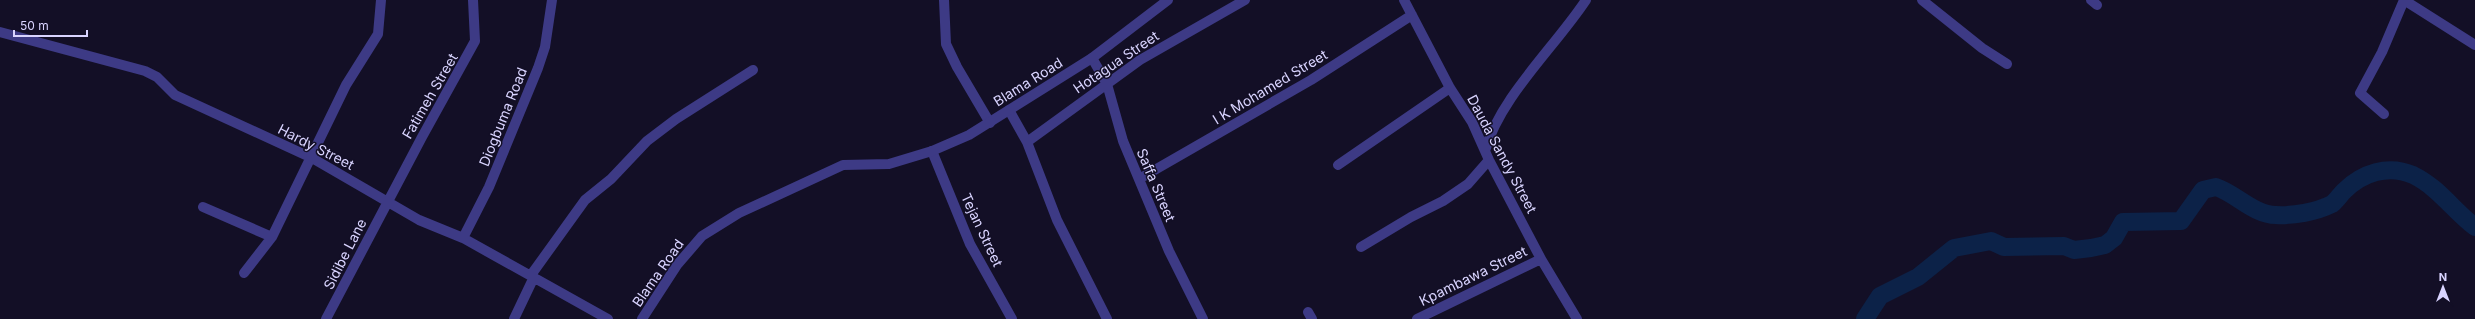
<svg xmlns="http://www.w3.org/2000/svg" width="2475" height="319" font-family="Inter,sans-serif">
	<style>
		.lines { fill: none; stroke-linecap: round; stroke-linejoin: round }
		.river { stroke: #0c2248; stroke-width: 18 }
		.minor { stroke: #3d3a85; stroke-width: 10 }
		.tertiary { stroke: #3d3a85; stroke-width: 10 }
		.labels { text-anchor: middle; stroke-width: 3; stroke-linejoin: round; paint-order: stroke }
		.street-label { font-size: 14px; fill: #d9d4ff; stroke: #130f26 }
	</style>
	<rect width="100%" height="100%" fill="#130f26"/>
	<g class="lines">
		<!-- river -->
		<path class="river" d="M1865 319 1880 296 1918 277 1954 248 1991 241 2004 247 2064 246 2074 250 2091 248 2105 245 2114 238 2123 222 2181 221 2203 190 2216 187C2235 193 2254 215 2276 215 2293 216 2316 212 2332 204 2336 201 2340 195 2344 191 2362 173 2388 164 2413 175 2438 187 2453 210 2475 227"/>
		<!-- minor -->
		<path class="minor" d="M944 0 946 44 957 67 990 123
			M1404 0 1450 88 1472 122 1489 160 1541 259 1577 319
			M1922 0 1982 48 2007 64
			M2091 0 2097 5
			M2404 0 2475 45
			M0 32 145 71 157 77 175 95 312 158 419 220 463 238 608 319
			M1092 58 1107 84 1123 141 1169 251 1203 319
			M1009 110 1027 142 1057 220 1107 319
			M2384 114 2360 93 2382 52 2404 0
			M1027 142 1140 60 1245 0
			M932 151 970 244 1012 319
			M1485 151C1500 97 1555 47 1586 0
			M1338 165 1450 88
			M1139 179 1311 80 1412 15
			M203 207 272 237
			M463 238 489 187 538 68 545 47 552 0
			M1361 247 1411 217 1443 201 1468 184 1489 160
			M244 273 272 237 346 85 378 34 381 0
			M531 275 585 200 611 179 647 141 676 119 753 70
			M1308 312 1312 319
			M326 319 422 137 475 41 473 0
			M514 319 534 277
			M1417 319 1541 259"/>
		<!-- tertiary -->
		<path class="tertiary" d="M642 319 677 265 702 236 739 213 843 165 889 164 932 151 969 135 1092 58 1168 0"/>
	</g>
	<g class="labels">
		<!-- street labels -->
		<g class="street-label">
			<text transform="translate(1116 62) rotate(-34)" y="5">Hotagua Street</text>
			<text transform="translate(1028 82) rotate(-32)" y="5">Blama Road</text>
			<text transform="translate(1270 87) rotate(-31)" y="5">I K Mohamed Street</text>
			<text transform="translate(430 96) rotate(-60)" y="5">Fatimeh Street</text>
			<text transform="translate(503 117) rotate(-68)" y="5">Diogbuma Road</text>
			<text transform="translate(316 147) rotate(27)" y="5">Hardy Street</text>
			<text transform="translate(1502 154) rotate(62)" y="5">Dauda Sandy Street</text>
			<text transform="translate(1156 185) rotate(67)" y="5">Saffa Street</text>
			<text transform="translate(982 230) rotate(65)" y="5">Tejan Street</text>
			<text transform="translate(345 254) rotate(-63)" y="5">Sidibe Lane</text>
			<text transform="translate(658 273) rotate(-55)" y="5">Blama Road</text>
			<text transform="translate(1473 276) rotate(-26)" y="5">Kpambawa Street</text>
		</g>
	</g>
	<!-- north arrow -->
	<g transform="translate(2443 287)" stroke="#130f26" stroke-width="3" paint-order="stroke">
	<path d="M0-3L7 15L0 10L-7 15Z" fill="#d9d4ff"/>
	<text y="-6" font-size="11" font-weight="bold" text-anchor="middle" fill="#d9d4ff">N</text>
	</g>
	<!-- scale -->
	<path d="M14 30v6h73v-6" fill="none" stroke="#d9d4ff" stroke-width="2"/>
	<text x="20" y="30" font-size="12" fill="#d9d4ff" stroke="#130f26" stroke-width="3" paint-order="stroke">50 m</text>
</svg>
